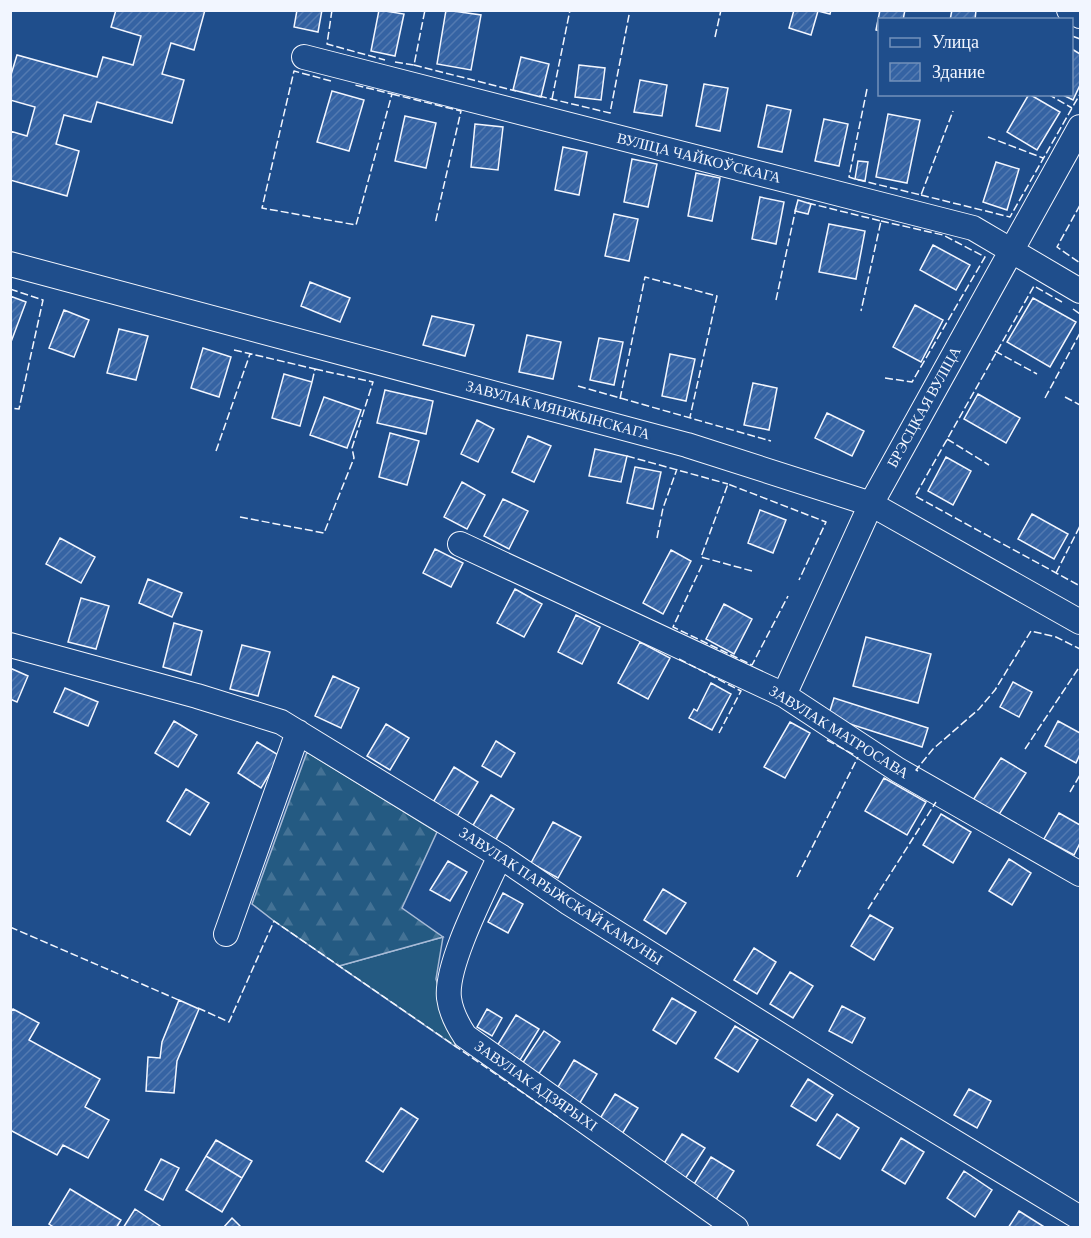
<svg xmlns="http://www.w3.org/2000/svg" width="1091" height="1238" font-family="'Crimson Pro',serif">
	<style>
		.grass { fill: #245a82; stroke: #a8bbd7; stroke-width: 1.5 }
		.forest { fill: url(#forest-firs); stroke: #a8bbd7; stroke-width: 1.5 }
		.building { fill: url(#building-hatch); stroke: #f2f6ff; stroke-width: 1.5 }
		.lines { fill: none; stroke-linecap: round; stroke-linejoin: round }
		.minor-casing { stroke: #f2f6ff; stroke-width: 26 }
		.minor { stroke: #1f4e8c; stroke-width: 24 }
		.fence { stroke: #f2f6ff; stroke-width: 1.5; stroke-dasharray: 8 3; stroke-linecap: butt }
		.labels { text-anchor: middle; stroke-width: 4.5; stroke-linejoin: round; paint-order: stroke }
		.street-label { font-size: 15px; fill: #f2f6ff; stroke: #1f4e8c }
	</style>
	<defs>
		<pattern id="forest-firs" width="22" height="20" patternUnits="userSpaceOnUse" patternTransform="scale(1.5)"><rect width="22" height="20" fill="#245a82"/><path d="M5 1l3.5 6h-7zM16 11l3.5 6h-7z" fill="#447295"/></pattern>
		<pattern id="building-hatch" width="6" height="6" patternUnits="userSpaceOnUse" patternTransform="scale(1.5)"><rect width="6" height="6" fill="#3563a3"/><path d="M-1 1l2-2M0 6l6-6M5 7l2-2" fill="none" stroke="#537ab1"/></pattern>
	</defs>
	<rect width="100%" height="100%" fill="#1f4e8c"/>
	<!-- grass -->
	<path class="grass" d="M443 937 436 979 456 1047 339 966Z"/>
	<!-- forest -->
	<path class="forest" d="M307 752 437 832 402 908 443 937 339 966 274 921 252 904Z"/>
	<!-- building -->
	<path class="building" d="M116 10H205L194 50 171 43 162 74 184 80 172 123 97 102 91 122 64 115 56 144 79 151 67 196 10 180V131L27 136 35 107 10 100V78L17 55 97 77 103 57 133 65 141 36 111 27Z
		M297 10H322L318 32 294 27Z
		M379 10 404 14 395 56 371 51Z
		M446 10 481 15 471 70 437 64Z
		M794 10H831L830 14 818 11 811 35 789 28Z
		M880 10H905L903 20H880V31L876 30Z
		M952 10H976L975 20H950Z
		M1072 49 1080 54V85L1073 100 1061 94H1072Z
		M521 57 549 64 541 97 513 90Z
		M579 65 605 68 601 100 575 97Z
		M640 80 667 85 662 116 634 112Z
		M704 84 728 88 720 131 696 126Z
		M332 91 364 100 349 151 317 142Z
		M1029 94 1060 112 1037 150 1007 132Z
		M767 105 791 110 782 152 758 147Z
		M888 114 920 120 907 183 876 177Z
		M405 116 436 123 426 168 395 161Z
		M824 119 848 124 839 166 815 161Z
		M475 124 503 127 498 170 471 167Z
		M563 147 587 152 579 195 555 190Z
		M632 159 657 164 648 207 624 202Z
		M858 161 868 162 865 181 855 179Z
		M996 162 1019 169 1007 210 983 202Z
		M696 173 720 178 712 221 688 216Z
		M760 197 784 202 776 244 752 239Z
		M798 200 811 204 808 214 795 211Z
		M614 214 638 219 629 261 605 256Z
		M829 224 865 231 856 279 819 272Z
		M933 245 970 265 956 290 920 270Z
		M310 282 350 298 340 322 301 306Z
		M10 296 26 302 11 342 10 341Z
		M1033 298 1076 322 1050 367 1007 342Z
		M915 305 943 320 921 362 893 347Z
		M64 310 89 320 74 357 49 348Z
		M432 316 474 325 465 356 423 345Z
		M119 329 148 336 136 380 107 373Z
		M527 335 561 342 553 379 519 372Z
		M599 338 623 342 614 385 590 380Z
		M203 348 231 357 219 397 191 388Z
		M670 354 695 359 686 401 662 396Z
		M284 374 312 382 300 426 272 418Z
		M753 383 777 388 769 430 744 425Z
		M385 390 433 401 426 434 377 423Z
		M978 394 1020 418 1006 443 964 419Z
		M324 397 361 410 347 448 310 435Z
		M827 413 864 431 852 456 815 438Z
		M477 420 494 429 478 462 461 454Z
		M390 433 419 441 407 485 379 477Z
		M528 436 551 446 534 482 512 472Z
		M595 449 627 456 621 482 589 476Z
		M946 457 971 471 953 505 928 491Z
		M635 467 661 472 653 509 627 503Z
		M462 482 485 495 467 529 444 517Z
		M503 499 528 511 509 549 484 536Z
		M760 510 786 520 773 553 748 543Z
		M1032 514 1068 534 1054 559 1018 539Z
		M60 538 95 557 81 583 46 564Z
		M435 549 463 563 451 587 423 573Z
		M671 550 691 561 663 614 643 603Z
		M148 579 182 593 172 617 139 603Z
		M515 589 542 604 524 637 497 623Z
		M81 598 109 606 96 649 68 642Z
		M724 604 752 619 734 654 706 639Z
		M576 615 600 627 582 664 558 652Z
		M174 623 202 631 191 675 163 667Z
		M866 637 931 654 918 703 853 686Z
		M640 642 670 658 648 699 618 683Z
		M242 645 270 652 258 696 230 689Z
		M10 668 28 676 17 702 10 699Z
		M333 676 359 688 341 728 315 716Z
		M1013 682 1032 692 1019 717 1000 707Z
		M711 683 731 694 712 730 689 718 694 709 697 711Z
		M65 688 98 702 88 726 54 712Z
		M834 698 928 728 922 747 828 717Z
		M174 721 197 735 178 767 155 753Z
		M1058 721 1080 733V754L1076 763 1045 746Z
		M790 722 810 733 785 778 764 767Z
		M386 724 409 738 390 770 367 756Z
		M496 741 515 753 501 777 482 766Z
		M257 742 280 756 261 788 238 773Z
		M1001 758 1026 773 998 816 973 800Z
		M454 767 478 782 456 818 432 804Z
		M884 778 926 802 907 835 865 811Z
		M186 789 209 803 190 835 167 821Z
		M491 795 514 809 495 841 472 827Z
		M1059 813 1080 825V843L1074 855 1044 839Z
		M941 814 971 832 953 863 923 845Z
		M553 822 581 837 558 878 531 863Z
		M1009 859 1031 873 1012 905 989 891Z
		M448 861 467 872 450 901 430 890Z
		M663 889 686 903 666 934 644 920Z
		M503 893 523 904 508 933 488 922Z
		M870 915 893 928 874 960 851 946Z
		M754 948 776 962 757 994 734 980Z
		M790 972 813 986 793 1018 770 1004Z
		M672 998 696 1012 676 1044 653 1030Z
		M179 1000 199 1009 177 1061 174 1093 146 1091 148 1057 160 1058 162 1042Z
		M842 1006 865 1018 852 1043 829 1031Z
		M13 1009 39 1023 29 1040 100 1079 85 1107 109 1120 88 1158 63 1145 57 1155 10 1130V1013Z
		M487 1009 502 1018 492 1036 477 1027Z
		M516 1015 539 1029 520 1060 497 1046Z
		M735 1026 758 1040 738 1072 715 1058Z
		M544 1031 560 1042 538 1075 522 1064Z
		M574 1060 597 1074 578 1106 555 1092Z
		M808 1079 833 1095 816 1121 791 1106Z
		M969 1089 991 1101 977 1128 954 1115Z
		M615 1094 638 1108 619 1139 596 1125Z
		M401 1108 418 1119 383 1172 366 1161Z
		M837 1114 859 1128 840 1159 817 1145Z
		M682 1134 705 1148 685 1179 663 1165Z
		M901 1138 924 1152 905 1184 882 1170Z
		M216 1140 252 1161 242 1178 206 1156Z
		M206 1156 242 1178 222 1212 186 1190Z
		M711 1157 734 1171 714 1203 691 1189Z
		M161 1159 179 1168 163 1200 145 1190Z
		M964 1171 992 1190 975 1217 947 1198Z
		M70 1189 121 1220 116 1228H55L49 1224Z
		M135 1209 163 1228H123Z
		M1019 1211 1046 1228H1008Z
		M232 1218 242 1228H223Z"/>
	<g class="lines">
		<!-- minor casing -->
		<g class="minor-casing">
			<path id="minor" d="M1069 10 1080 16
				M304 57 973 228 1080 291
				M10 264 687 445 871 504 1080 622
				M460 544 784 695 898 770 1080 874
				M10 645 197 696 281 722 500 856 569 903 857 1083 1080 1218
				M784 695 871 504 1080 127
				M500 856C485 889 445 965 449 998 451 1013 457 1024 465 1036L736 1228
				M226 934 298 732"/>
		</g>
		<!-- minor -->
		<use href="#minor" class="minor"/>
		<!-- fence -->
		<path class="fence" d="M332 10 327 44 385 60
			M1072 36 1080 39
			M715 37 721 10
			M395 62 414 65 425 10
			M414 65 516 91
			M331 81 294 71 262 208 356 225 392 94 355 85
			M867 89 849 177 855 179 921 195 953 111
			M392 94 461 111 435 224
			M1048 94 1072 108
			M539 96 610 113 630 10
			M552 99 570 10
			M988 137 1043 158
			M921 195 1010 217 1080 94
			M808 203 881 221 861 311
			M1080 205 1057 247 1080 263
			M881 221 943 235 985 257 912 382 885 378
			M10 289 43 300 19 409 10 408
			M776 300 796 208
			M1062 302 1034 286 915 496 1080 586
			M1073 309 1080 314
			M234 350 315 369 312 382
			M995 351 1037 374
			M578 386 771 441
			M1065 397 1080 405
			M1045 398 1080 333
			M620 399 645 277 717 296 690 417
			M947 439 989 465
			M216 451 250 354
			M627 456 728 484
			M240 517 324 533 354 458 352 448 373 382 315 369
			M657 538 663 508 677 469
			M702 565 673 627 752 665 788 596
			M752 571 701 557 728 484 826 522 799 580
			M1056 573 1080 526
			M679 659 741 691 719 733
			M827 740 856 756
			M1025 749 1080 666
			M918 771 916 770 933 749 979 709 995 690 1031 631 1056 637 1080 649
			M1070 792 1080 775
			M797 877 858 757
			M868 909 936 802
			M10 927 181 1001
			M198 1008 229 1022 274 921 558 1117"/>
	</g>
	<g class="labels">
		<!-- street labels -->
		<g class="street-label">
			<text transform="translate(699 158) rotate(14)" y="5">ВУЛІЦА ЧАЙКОЎСКАГА</text>
			<text transform="translate(924 407) rotate(-61)" y="5">БРЭСЦКАЯ ВУЛІЦА</text>
			<text transform="translate(558 410) rotate(15)" y="5">ЗАВУЛАК МЯНЖЫНСКАГА</text>
			<text transform="translate(839 732) rotate(32)" y="5">ЗАВУЛАК МАТРОСАВА</text>
			<text transform="translate(561 896) rotate(33)" y="5">ЗАВУЛАК ПАРЫЖСКАЙ КАМУНЫ</text>
			<text transform="translate(536 1086) rotate(35)" y="5">ЗАВУЛАК АДЗЯРЫХІ</text>
		</g>
	</g>
	<!-- border -->
	<rect width="1091" height="1238" fill="none" stroke="#f2f6ff" stroke-width="24"/>
	<!-- legend -->
	<rect x="878" y="18" width="195" height="78" fill="#1f4e8c" stroke="#7391ba" stroke-width="1.5"/>
	<rect x="890" y="38" width="30" height="9" fill="#1f4e8c" stroke="#7391ba" stroke-width="1.5"/>
	<text x="932" y="48" font-size="18" fill="#f2f6ff">Улица</text>
	<rect x="890" y="63" width="30" height="18" fill="url(#building-hatch)" stroke="#7391ba" stroke-width="1.5"/>
	<text x="932" y="78" font-size="18" fill="#f2f6ff">Здание</text>
</svg>
